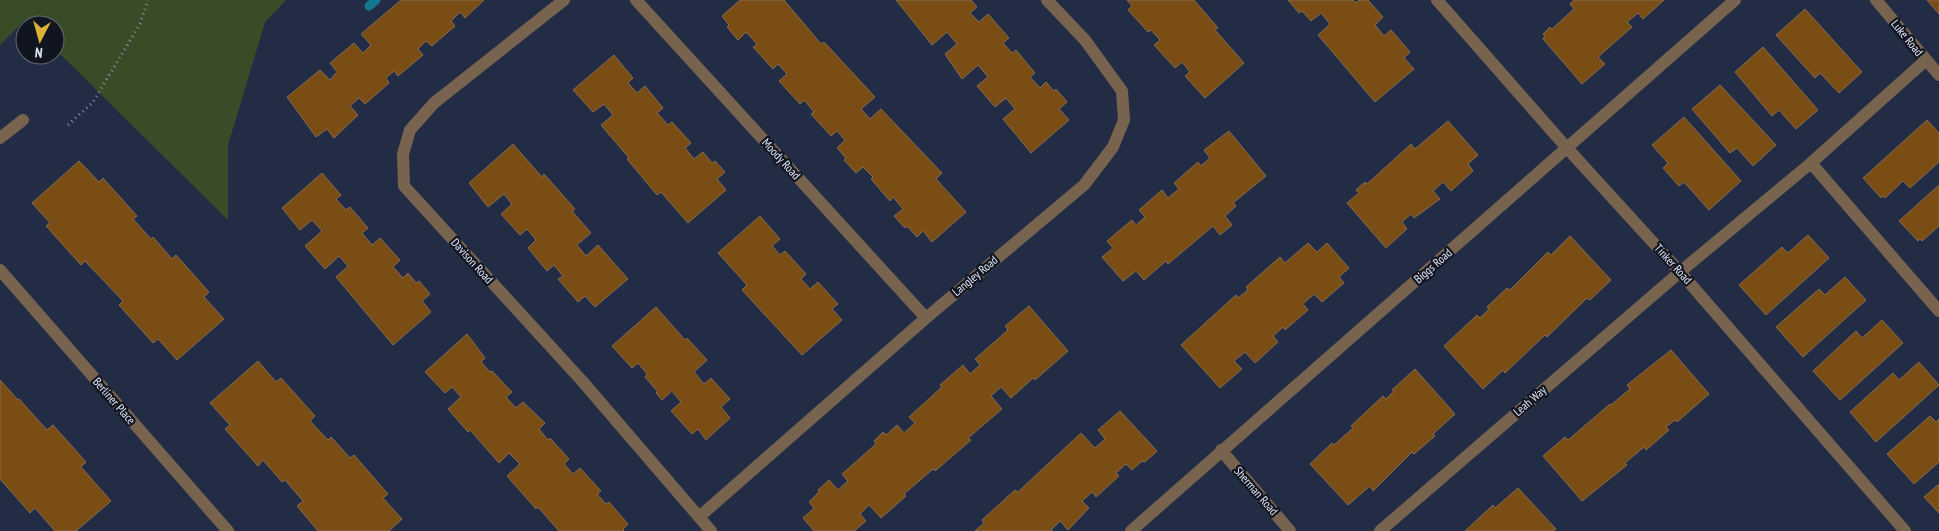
<svg xmlns="http://www.w3.org/2000/svg" width="1939" height="531" font-family="'PT Sans Narrow',sans-serif">
	<style>
		.green { fill: #394c28 }
		.lines { fill: none; stroke-linecap: round; stroke-linejoin: round }
		.stream { stroke: #147790; stroke-width: 9 }
		.building { fill: #7a4d14; stroke: #846c55 }
		.path { stroke: #868fa3; stroke-width: 3; stroke-dasharray: 1 4; stroke-linecap: butt }
		.service { stroke: #78634e; stroke-width: 12 }
		.minor { stroke: #78634e; stroke-width: 12 }
		.labels { text-anchor: middle; stroke-width: 4.5; stroke-linejoin: round; paint-order: stroke }
		.street-label { font-size: 12px; fill: #dfe6f6; stroke: #111520 }
	</style>
	<rect width="100%" height="100%" fill="#222d45"/>
	<!-- green -->
	<path class="green" d="M0 0H286L265 22 228 145V220L55 49V25H30L25 20 0 45Z"/>
	<g class="lines">
		<!-- stream -->
		<path class="stream" d="M369 6 376 0"/>
	</g>
	<!-- building -->
	<path class="building" d="M401 0H484L465 18 460 12 451 21 455 26 432 46 426 41 418 49 423 55 398 76 394 71 386 78 389 83 365 104 359 98 350 106 358 115 334 138 327 129 316 137 287 97 320 70 330 80 337 72 330 63 354 43 363 53 371 45 361 34Z
		M740 0H784L821 44 824 42 875 97 861 109 870 119 881 109 942 173 936 179 966 212 932 242 923 231 917 237 907 226 905 228 894 216 903 209 893 197 890 201 871 179 873 177 863 167 856 173 844 160 846 158 837 148 845 140 837 131 831 136 811 114 814 112 804 100 800 104 779 81 787 74 778 64 773 69 753 47 757 44 746 32 738 40 727 27 729 25 722 16Z
		M896 0H971L977 7 970 13 979 22 988 14 1009 38 1003 43 1012 53 1016 50 1035 73 1030 77 1040 88 1046 82 1054 91 1056 89 1067 102 1059 109 1069 120 1031 153 1003 119 1015 109 1006 98 995 107 977 86 988 77 978 65 962 79 945 54 957 44 947 32 932 45Z
		M1127 0H1194L1218 28 1215 30 1244 63 1205 98 1185 76 1190 72 1182 62 1175 68 1154 45 1160 40 1151 30 1148 32 1128 10 1132 6Z
		M1288 0H1353L1355 3 1359 0H1368L1383 17 1375 25 1384 36 1391 30 1410 52 1404 58 1414 69 1375 102 1318 35 1330 24 1321 13 1311 21 1302 11 1299 13Z
		M1574 0H1664L1643 19 1638 13 1627 22 1632 27 1598 57 1605 64 1582 84 1543 39 1545 36 1543 34 1550 27 1552 29 1574 9 1570 4Z
		M1927 0H1939V14Z
		M1805 9 1862 72 1839 93 1820 73 1815 78 1776 35Z
		M1763 47 1818 110 1796 129 1779 110 1772 116 1735 72Z
		M614 55 633 78 628 83 637 93 645 86 663 108 657 113 668 125 672 122 691 143 685 148 694 159 703 152 712 163 715 161 725 172 717 179 726 190 688 223 661 192 657 195 627 159 629 158 601 125 613 115 604 104 593 112 573 90Z
		M1720 85 1776 145 1753 166 1737 148 1730 153 1692 109Z
		M1684 117 1741 181 1709 210 1684 182 1679 186 1663 168 1668 163 1652 145Z
		M1927 120 1939 133V162L1910 188 1903 181 1885 198 1883 196 1881 198 1863 178Z
		M1448 121 1478 155 1468 164 1473 171 1451 191 1443 182 1433 191 1440 199 1414 218 1411 214 1402 222 1407 229 1386 248 1347 203 1359 193 1356 190 1365 182 1367 184 1411 144 1415 149Z
		M1229 131 1266 176 1233 203 1236 206 1225 216 1232 225 1220 235 1213 226 1168 264 1166 261 1144 280 1136 271 1123 281 1102 257 1113 248 1107 241 1132 220 1136 225 1145 217 1139 210 1162 190 1168 198 1179 189 1174 183 1198 162 1201 166 1210 158 1204 150Z
		M513 144 542 177 544 174 575 209 572 211 591 233 577 245 586 256 598 245 628 279 595 307 585 296 578 302 558 279 563 276 554 265 547 271 528 248 536 240 527 229 520 235 501 214 512 204 504 194 488 207 469 183Z
		M79 161 99 182 103 178 137 216 133 219 151 239 153 237 172 259 176 255 209 292 204 297 224 319 177 360 158 339 153 343 119 305 123 301 85 261 81 265 46 226 50 223 32 203Z
		M322 173 341 195 336 199 346 210 350 207 368 228 362 233 372 245 380 238 400 260 393 267 403 278 408 273 416 283 419 281 430 294 422 301 431 312 393 345 336 277 348 266 339 256 325 269 305 246 322 231 312 220 300 230 282 208Z
		M1939 185V226L1922 241 1920 239 1918 241 1899 221Z
		M760 216 780 239 772 246 780 255 785 251 806 274 801 279 810 289 818 282 838 304 832 309 842 320 802 355 742 290 747 285 718 253Z
		M1808 235 1829 258 1766 315 1739 285 1782 247 1788 253Z
		M1570 236 1611 280 1590 300 1587 298 1547 337 1545 335 1505 373 1503 370 1483 389 1444 346 1477 315 1480 318 1489 309 1487 307 1507 288 1510 290 1548 252 1551 255Z
		M1308 243 1317 252 1327 243 1349 268 1339 277 1344 283 1322 302 1314 294 1303 304 1308 310 1285 330 1283 327 1273 336 1278 342 1255 363 1245 352 1234 361 1242 369 1220 388 1181 345 1236 295 1238 298 1248 290 1246 287 1280 257 1285 263Z
		M1845 277 1866 300 1803 357 1776 327 1819 289 1825 295Z
		M1029 306 1068 351 1035 380 1033 378 1011 398 1001 387 991 396 1002 409 968 438 971 440 935 471 933 469 904 494 906 496 881 518 869 505 860 514 866 521 854 531H814L803 518 814 508 809 502 819 492 818 490 829 480 838 490 848 481 842 474 876 444 874 441 883 432 886 435 897 425 904 433 915 423 909 417 942 387 940 385 963 365 970 374 980 365 975 359 1008 330 1005 326Z
		M656 307 685 340 687 338 707 360 694 372 704 384 711 378 730 399 721 407 730 418 706 440 698 429 692 434 671 411 681 402 672 391 662 400 656 393 658 392 645 377 647 374 638 363 632 368 612 346Z
		M1882 320 1903 343 1840 400 1813 371 1856 331 1862 338Z
		M467 334 485 358 481 362 490 372 492 371 512 392 506 397 516 408 523 402 545 423 539 429 548 440 550 438 569 459 564 464 573 474 580 468 601 491 597 494 606 504 609 502 628 524 623 529 624 531H559L538 507 536 509 507 476 520 464 509 453 499 463 470 430 468 432 448 409 461 397 452 387 445 393 425 372Z
		M1671 350 1709 394 1677 422 1675 420 1666 427 1669 430 1646 450 1644 447 1625 463 1627 465 1582 501 1543 456 1565 437 1568 440 1610 404 1611 405 1630 389 1627 385Z
		M258 361 276 382 281 378 315 416 310 421 328 440 331 437 350 458 354 455 388 494 383 498 402 519 389 531H318L297 506 303 501 285 480 282 482 263 460 258 466 225 429 230 425 210 403Z
		M1919 362 1939 385 1876 442 1850 412 1893 373 1899 380Z
		M1415 369 1455 414 1433 434 1435 436 1414 454 1412 452 1373 491 1370 486 1348 505 1310 464 1332 443 1334 445 1353 428 1351 426 1383 396 1386 399 1394 391 1392 390Z
		M0 380 18 400 19 399 47 430 53 425 86 462 81 467 111 501 76 531H55L35 508 30 513 0 479Z
		M1120 411 1157 451 1145 462 1142 461 1132 470 1126 464 1116 473 1119 476 1096 497 1092 492 1082 501 1089 508 1068 530 1060 521 1051 530 1052 531H975L984 523 982 520 1015 490 1018 492 1081 433 1095 448 1105 439 1098 430Z
		M1930 416 1936 422 1939 419V462L1914 484 1887 454Z
		M1939 484V513L1924 497Z
		M1518 488 1556 529 1553 531H1465L1493 505 1495 508Z"/>
	<g class="lines">
		<!-- path -->
		<path class="path" d="M68 125 93 102 140 24 148 0"/>
		<!-- service -->
		<path class="service" d="M1811 163 1939 311
			M1680 272 1811 163 1926 60"/>
		<!-- minor -->
		<path class="minor" d="M564 0 434 103 410 130 403 154 404 186 583 382 711 531
			M636 0 926 318
			M1437 0 1567 148 1680 272 1905 531
			M1876 0 1939 75
			M0 138 23 120
			M0 270 228 531
			M1221 450 1290 531
			M699 517 926 318 1084 185 1113 147 1124 120 1122 91 1085 40 1047 0
			M1131 531 1735 0
			M1380 531 1680 272"/>
	</g>
	<g class="labels">
		<!-- street labels -->
		<g class="street-label">
			<text transform="translate(1907 38) rotate(51)" y="4">Luke Road</text>
			<text transform="translate(781 159) rotate(48)" y="4">Moody Road</text>
			<text transform="translate(472 261) rotate(48)" y="4">Davison Road</text>
			<text transform="translate(1673 264) rotate(48)" y="4">Tinker Road</text>
			<text transform="translate(1433 266) rotate(-41)" y="4">Biggs Road</text>
			<text transform="translate(975 276) rotate(-40)" y="4">Langley Road</text>
			<text transform="translate(114 401) rotate(49)" y="4">Berliner Place</text>
			<text transform="translate(1530 401) rotate(-41)" y="4">Leah Way</text>
			<text transform="translate(1256 491) rotate(49)" y="4">Sherman Road</text>
		</g>
	</g>
	<!-- north arrow -->
	<g transform="translate(40 40) rotate(186)"><circle r="24" fill="#111520" stroke="#636976"/>
	<path d="M0-4L9 19L0 12L-9 19Z" fill="#ddb133"/>
	<text y="-8" font-size="14" font-weight="bold" text-anchor="middle" fill="#dfe6f6">N</text>
	</g>
</svg>
